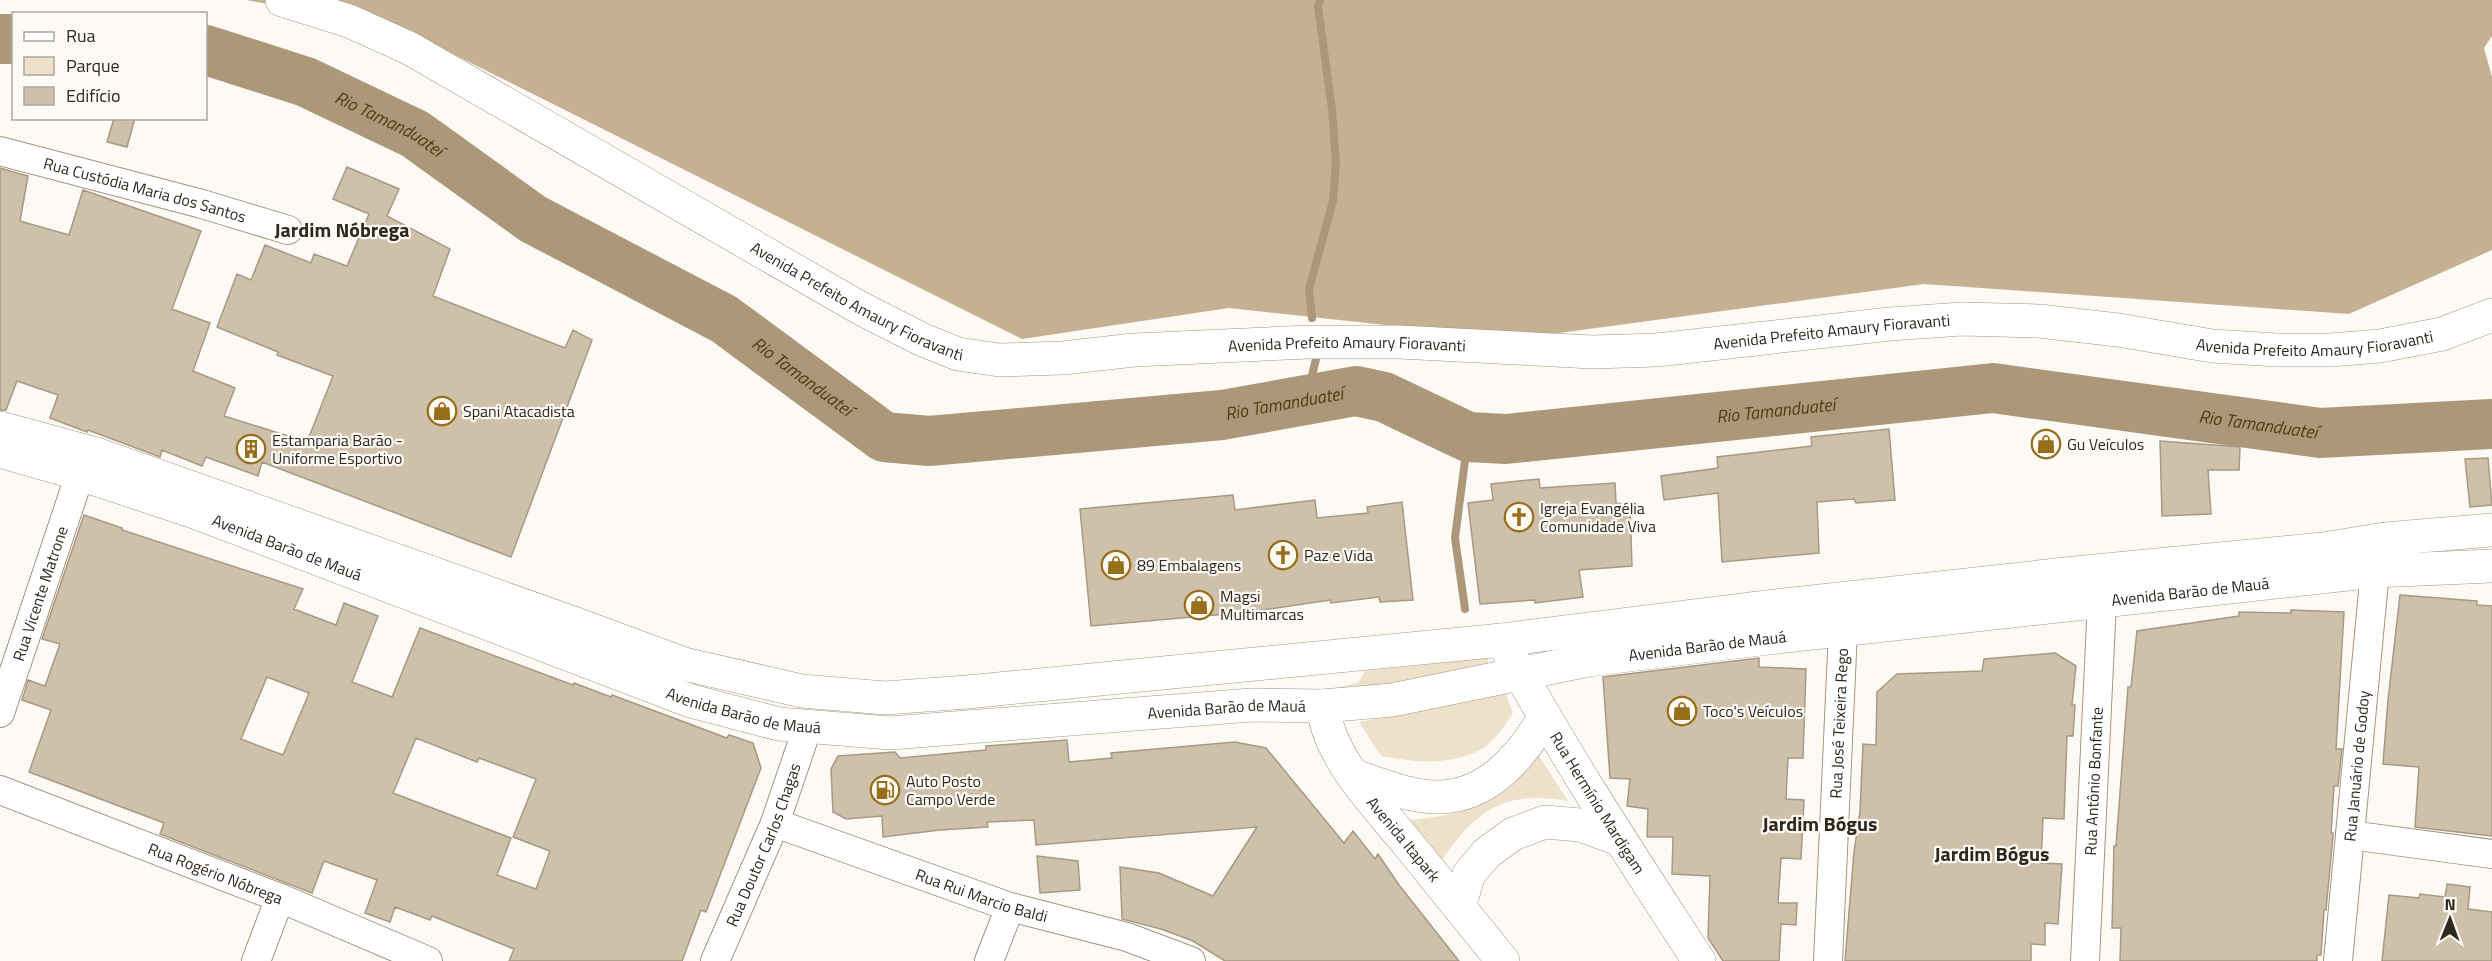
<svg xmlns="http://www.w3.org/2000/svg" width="2492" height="961" font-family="'Titillium Web',sans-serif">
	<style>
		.green { fill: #eee0c9 }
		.forest { fill: #c5b191 }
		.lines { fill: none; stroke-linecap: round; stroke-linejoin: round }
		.stream { stroke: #ac9879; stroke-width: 8 }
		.river { stroke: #ac9879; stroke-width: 50 }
		.building { fill: #cfc0aa; stroke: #a79983; stroke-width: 1.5; fill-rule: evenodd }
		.minor-casing { stroke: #a3957f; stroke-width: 30 }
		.tertiary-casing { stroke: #a3957f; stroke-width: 34 }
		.secondary-casing { stroke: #a3957f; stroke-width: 34 }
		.primary-casing { stroke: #a3957f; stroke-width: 34 }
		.minor { stroke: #fff; stroke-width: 28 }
		.tertiary { stroke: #fff; stroke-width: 33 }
		.secondary { stroke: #fff; stroke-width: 33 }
		.primary { stroke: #fff; stroke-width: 33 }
		.labels { text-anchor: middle; stroke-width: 4.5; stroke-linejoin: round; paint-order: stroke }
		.street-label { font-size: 16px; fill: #2e281f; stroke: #fdfaf6 }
		.poi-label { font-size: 16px; fill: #2e281f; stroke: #fdfaf6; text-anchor: start }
		.water-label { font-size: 18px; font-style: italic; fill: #513b13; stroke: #fdfaf6 }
		.quarter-label { font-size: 20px; font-weight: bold; fill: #2e281f; stroke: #fdfaf6 }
	</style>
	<rect width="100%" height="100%" fill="#fdfaf6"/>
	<!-- green -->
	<path class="green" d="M1486 646 1489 668 1332 695 1334 688 1358 683 1365 671 1433 664Z
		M1505 692 1513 713C1504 726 1493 744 1478 751 1447 766 1413 762 1381 756L1359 722Z
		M1536 751 1568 801C1500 789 1473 813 1437 867L1402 821C1437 817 1479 813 1508 788 1519 778 1528 764 1536 751Z"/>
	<!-- forest -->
	<path class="forest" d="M246 0H2492V36L2484 48 2492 77V250L2349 314 1924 284 1515 339 1229 308 1022 339 405 30Z"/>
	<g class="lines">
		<!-- stream -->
		<path class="stream" d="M1312 318 1309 289 1333 201 1336 162 1332 110 1318 6 1320 0
			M1306 400 1316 359
			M1465 609 1455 538 1468 437"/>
		<!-- river -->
		<g class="river">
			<path d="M0 39H14"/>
			<path id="s1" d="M206 50 306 82 415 134 533 219 724 319 884 437 929 441 1222 415 1356 391 1384 397 1468 437 1506 439 1993 388 2320 433 2492 424"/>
		</g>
	</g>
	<!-- building -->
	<path class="building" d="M114 118H135L127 147 107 142Z
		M347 167 399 189 387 216 450 249 433 296 565 348 573 330 592 340 511 557 262 462 258 476 206 457 202 466 162 450 160 457 88 430 87 432 50 418 58 395 17 381 6 410H0V168L28 176 20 221 69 235 83 190 201 231 172 309 210 323 193 371 235 388 224 416 307 442 333 376 277 355 278 352 217 327 237 274 251 280 265 245 311 263 314 254 347 266 369 214 333 199Z
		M1889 429 1895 500 1856 503 1854 499 1817 502 1819 553 1722 562 1718 493 1664 500 1661 476 1718 468 1717 457 1812 446 1811 437Z
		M2160 441 2240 447 2239 470H2208L2211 514 2162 516Z
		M2488 458 2492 505 2470 507 2465 459Z
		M1539 479 1540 488 1615 483 1616 503 1630 505 1632 566 1579 570 1583 597 1535 603V600L1480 604 1468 503 1493 500 1491 484Z
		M1233 495 1235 510 1315 500 1317 518 1368 513 1367 507 1402 502 1413 600 1380 602 1379 597 1331 603 1330 600 1249 612 1091 626 1080 509Z
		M84 515 122 528V530L303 589 294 609 336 625 344 603 378 616 352 682 392 697 420 628 573 685 574 683 611 697 612 695 727 738 729 735 753 743 761 768 706 912 701 910 682 961H509L514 949 432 916 430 920 395 907 390 922 365 913 377 880 324 861 312 893 160 834 164 823 29 772 51 710 22 700 28 680 45 686 60 644 42 639ZM267 677 309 693 283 755 241 739ZM416 738 477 762 479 758 536 779 513 837 550 851 536 889 497 875 511 838 393 793Z
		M2400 595 2477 601V605L2492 606V836L2415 827 2419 767 2383 764 2388 700Z
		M2291 610 2344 612 2336 749H2342L2338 786H2334L2331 833H2333V836L2326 910H2324L2321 955H2317V961H2120L2121 928H2112L2114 846H2116L2128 687H2131L2137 631 2239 616V612L2291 613Z
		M2055 653 2076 666 2072 705H2075L2073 736H2067L2064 819 2043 818 2041 863 2062 864 2058 924 2045 923V945L2031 944V961H1845L1854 852 1860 811 1863 744 1876 745 1877 692 1897 674 1982 671 1984 659Z
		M1759 658V667L1806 669 1803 758H1788L1786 799 1804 800 1801 859 1781 858 1778 903H1797L1796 925 1781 924 1779 961H1723L1708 938 1710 876 1672 874 1673 837H1647L1648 809 1627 806 1630 779 1610 778 1603 677Z
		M1067 740 1069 762 1112 758 1111 753 1235 742 1266 748 1344 843 1353 831 1375 859 1378 854 1399 885 1459 961H1225L1193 941 1161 929 1122 919 1120 867 1159 873 1213 896 1257 827 1036 845 1034 820 987 822 988 827 940 830 883 837 882 816 846 819 833 812 831 769 838 756 895 752 900 758 986 750V746Z
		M1037 856 1078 861 1080 890 1040 893Z
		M2447 884 2470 887 2468 909 2492 912V961H2382L2389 895 2419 898 2420 894 2445 897Z"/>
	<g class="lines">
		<!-- minor casing -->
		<g class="minor-casing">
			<g id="minor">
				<path id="s2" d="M0 151 202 204 288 230"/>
				<path id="s3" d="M0 713 80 474"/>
				<path id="s4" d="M0 790 280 898 428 961"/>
				<path id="s5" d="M775 823 1010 907 1127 937 1191 961"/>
				<path d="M2350 835 2492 854"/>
				<path d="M256 961 280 898"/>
				<path id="s6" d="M715 961 775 823 808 726"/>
				<path d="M989 961 1010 907"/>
				<path id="s7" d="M1828 961 1843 630"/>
				<path id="s8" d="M2085 961 2102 601"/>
				<path id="s9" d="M2338 961 2375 571"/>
			</g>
		</g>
		<!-- tertiary casing -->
		<g class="tertiary-casing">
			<g id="tertiary">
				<path id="s10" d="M282 0 349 21 409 48 860 308 923 340 958 354 999 360 1063 358 1134 350 1309 342H1399L1592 352 1657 350 1890 324 1962 319 2039 321 2118 330 2212 346 2277 350H2331L2380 346 2442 334 2492 315"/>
			</g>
		</g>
		<!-- secondary casing -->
		<g class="secondary-casing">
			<g id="secondary">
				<path id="s11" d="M1502 640C1561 751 1631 856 1699 961"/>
				<path id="s12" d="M1323 706C1329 759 1376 804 1408 844 1440 883 1471 922 1503 961"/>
				<path d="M1354 776C1373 782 1392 790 1412 794 1476 809 1515 766 1545 717"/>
				<path d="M1459 907 1469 874 1487 853 1513 834 1545 822 1580 825 1619 839"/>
			</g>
		</g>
		<!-- primary casing -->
		<g class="primary-casing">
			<g id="primary">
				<path d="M0 428 99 455 576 624 684 664 802 691 885 698 967 692 1502 640 1765 607 2075 573 2323 549 2385 539 2492 530"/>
				<path id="s13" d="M0 451 80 474 192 511 691 701 779 724 890 733 1252 705 1323 706 1392 700 1588 660 1760 639 2375 571 2492 566"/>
			</g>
		</g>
		<!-- minor -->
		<use href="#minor" class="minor"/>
		<!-- tertiary -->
		<use href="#tertiary" class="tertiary"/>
		<!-- secondary -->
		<use href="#secondary" class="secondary"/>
		<!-- primary -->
		<use href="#primary" class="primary"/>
	</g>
	<!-- icons -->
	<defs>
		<g id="shop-ring" transform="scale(1.5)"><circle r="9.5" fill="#fdfaf6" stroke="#976e1a" stroke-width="1.5"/><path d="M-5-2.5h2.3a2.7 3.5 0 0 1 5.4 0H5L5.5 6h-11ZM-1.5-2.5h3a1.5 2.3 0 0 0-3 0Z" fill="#976e1a"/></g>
		<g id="building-ring" transform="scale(1.5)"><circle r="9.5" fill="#fdfaf6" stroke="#976e1a" stroke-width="1.5"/><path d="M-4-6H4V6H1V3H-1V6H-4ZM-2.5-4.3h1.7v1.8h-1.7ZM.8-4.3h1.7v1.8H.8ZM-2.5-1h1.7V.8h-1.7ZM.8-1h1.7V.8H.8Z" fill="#976e1a"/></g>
		<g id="church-ring" transform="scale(1.5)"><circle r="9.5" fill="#fdfaf6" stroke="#976e1a" stroke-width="1.5"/><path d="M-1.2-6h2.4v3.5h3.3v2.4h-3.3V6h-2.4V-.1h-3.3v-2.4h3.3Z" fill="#976e1a"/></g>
		<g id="fuel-ring" transform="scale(1.5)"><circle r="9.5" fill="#fdfaf6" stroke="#976e1a" stroke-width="1.5"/><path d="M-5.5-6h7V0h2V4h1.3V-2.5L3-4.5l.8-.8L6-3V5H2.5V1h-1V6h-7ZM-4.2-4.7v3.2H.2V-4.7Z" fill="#976e1a"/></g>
	</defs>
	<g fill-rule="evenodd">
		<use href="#shop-ring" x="442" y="411"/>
		<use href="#shop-ring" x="2046" y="444"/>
		<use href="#building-ring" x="251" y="449"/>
		<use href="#church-ring" x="1519" y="517"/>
		<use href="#church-ring" x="1283" y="555"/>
		<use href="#shop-ring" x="1116" y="565"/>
		<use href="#shop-ring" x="1199" y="605"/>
		<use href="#shop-ring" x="1682" y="711"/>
		<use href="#fuel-ring" x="885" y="790"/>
	</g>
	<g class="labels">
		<!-- street labels -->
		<g class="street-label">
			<text dy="6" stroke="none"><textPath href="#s2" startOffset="150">Rua Custódia Maria dos Santos</textPath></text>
			<text dy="6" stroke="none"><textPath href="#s10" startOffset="651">Avenida Prefeito Amaury Fioravanti</textPath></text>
			<text dy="6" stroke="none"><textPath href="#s10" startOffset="1641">Avenida Prefeito Amaury Fioravanti</textPath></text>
			<text dy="6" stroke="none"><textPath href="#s10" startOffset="2127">Avenida Prefeito Amaury Fioravanti</textPath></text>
			<text dy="6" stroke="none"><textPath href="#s10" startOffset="1155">Avenida Prefeito Amaury Fioravanti</textPath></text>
			<text dy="6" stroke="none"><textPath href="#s13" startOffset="303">Avenida Barão de Mauá</textPath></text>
			<text dy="6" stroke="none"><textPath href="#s13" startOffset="2247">Avenida Barão de Mauá</textPath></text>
			<text dy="6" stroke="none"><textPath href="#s3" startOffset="126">Rua Vicente Matrone</textPath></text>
			<text dy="6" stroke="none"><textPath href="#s13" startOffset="1761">Avenida Barão de Mauá</textPath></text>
			<text dy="6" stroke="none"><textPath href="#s13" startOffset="789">Avenida Barão de Mauá</textPath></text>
			<text dy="6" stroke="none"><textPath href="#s13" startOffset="1275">Avenida Barão de Mauá</textPath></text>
			<text dy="6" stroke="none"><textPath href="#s7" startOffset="238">Rua José Teixeira Rego</textPath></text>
			<text dy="6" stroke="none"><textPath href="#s9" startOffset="196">Rua Januário de Godoy</textPath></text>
			<text dy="6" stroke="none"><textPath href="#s8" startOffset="180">Rua Antônio Bonfante</textPath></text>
			<text dy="6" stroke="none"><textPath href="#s11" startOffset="189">Rua Hermínio Mardigam</textPath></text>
			<text dy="6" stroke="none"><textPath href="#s12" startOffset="158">Avenida Itapark</textPath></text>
			<text dy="6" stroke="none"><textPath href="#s6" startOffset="126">Rua Doutor Carlos Chagas</textPath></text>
			<text dy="6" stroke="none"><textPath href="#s4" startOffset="231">Rua Rogério Nóbrega</textPath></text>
			<text dy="6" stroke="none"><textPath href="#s5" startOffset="219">Rua Rui Marcio Baldi</textPath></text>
		</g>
		<!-- poi labels -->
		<g class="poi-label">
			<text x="463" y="417">Spani Atacadista</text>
			<text x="272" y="446">Estamparia Barão -<tspan x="272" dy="18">Uniforme Esportivo</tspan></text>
			<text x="2067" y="450">Gu Veículos</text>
			<text x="1540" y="514">Igreja Evangélia<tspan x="1540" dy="18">Comunidade Viva</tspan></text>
			<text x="1304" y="561">Paz e Vida</text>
			<text x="1137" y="571">89 Embalagens</text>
			<text x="1220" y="602">Magsi<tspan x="1220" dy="18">Multimarcas</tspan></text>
			<text x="1703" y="717">Toco's Veículos</text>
			<text x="906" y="787">Auto Posto<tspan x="906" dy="18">Campo Verde</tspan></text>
		</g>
		<!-- water labels -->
		<g class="water-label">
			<text dy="6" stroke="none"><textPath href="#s1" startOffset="198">Rio Tamanduateí</textPath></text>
			<text dy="6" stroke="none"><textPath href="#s1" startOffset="684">Rio Tamanduateí</textPath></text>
			<text dy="6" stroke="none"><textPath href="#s1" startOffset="1188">Rio Tamanduateí</textPath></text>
			<text dy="6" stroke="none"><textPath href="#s1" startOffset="1692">Rio Tamanduateí</textPath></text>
			<text dy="6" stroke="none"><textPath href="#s1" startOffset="2178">Rio Tamanduateí</textPath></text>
		</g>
		<!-- quarter labels -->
		<g class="quarter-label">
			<text x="342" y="237">Jardim Nóbrega</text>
			<text x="1820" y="831">Jardim Bógus</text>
			<text x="1992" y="861">Jardim Bógus</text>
		</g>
	</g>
	<!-- legend -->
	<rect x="12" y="12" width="195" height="108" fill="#fdfaf6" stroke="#aaa6a0" stroke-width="1.5"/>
	<rect x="24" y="32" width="30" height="9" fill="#ffffff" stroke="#aaa6a0" stroke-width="1.5"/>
	<text x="66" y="42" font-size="18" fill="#2e281f">Rua</text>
	<rect x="24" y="57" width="30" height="18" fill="#eee0c9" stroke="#aaa6a0" stroke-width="1.5"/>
	<text x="66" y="72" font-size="18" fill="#2e281f">Parque</text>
	<rect x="24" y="87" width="30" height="18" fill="#cfc0aa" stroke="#aaa6a0" stroke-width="1.5"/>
	<text x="66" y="102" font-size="18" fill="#2e281f">Edifício</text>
	<!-- north arrow -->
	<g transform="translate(2450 919) rotate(1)" stroke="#fdfaf6" stroke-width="4.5" paint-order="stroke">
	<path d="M0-4.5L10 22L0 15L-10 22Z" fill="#2e281f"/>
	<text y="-9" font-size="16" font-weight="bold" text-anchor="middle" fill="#2e281f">N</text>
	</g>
</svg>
